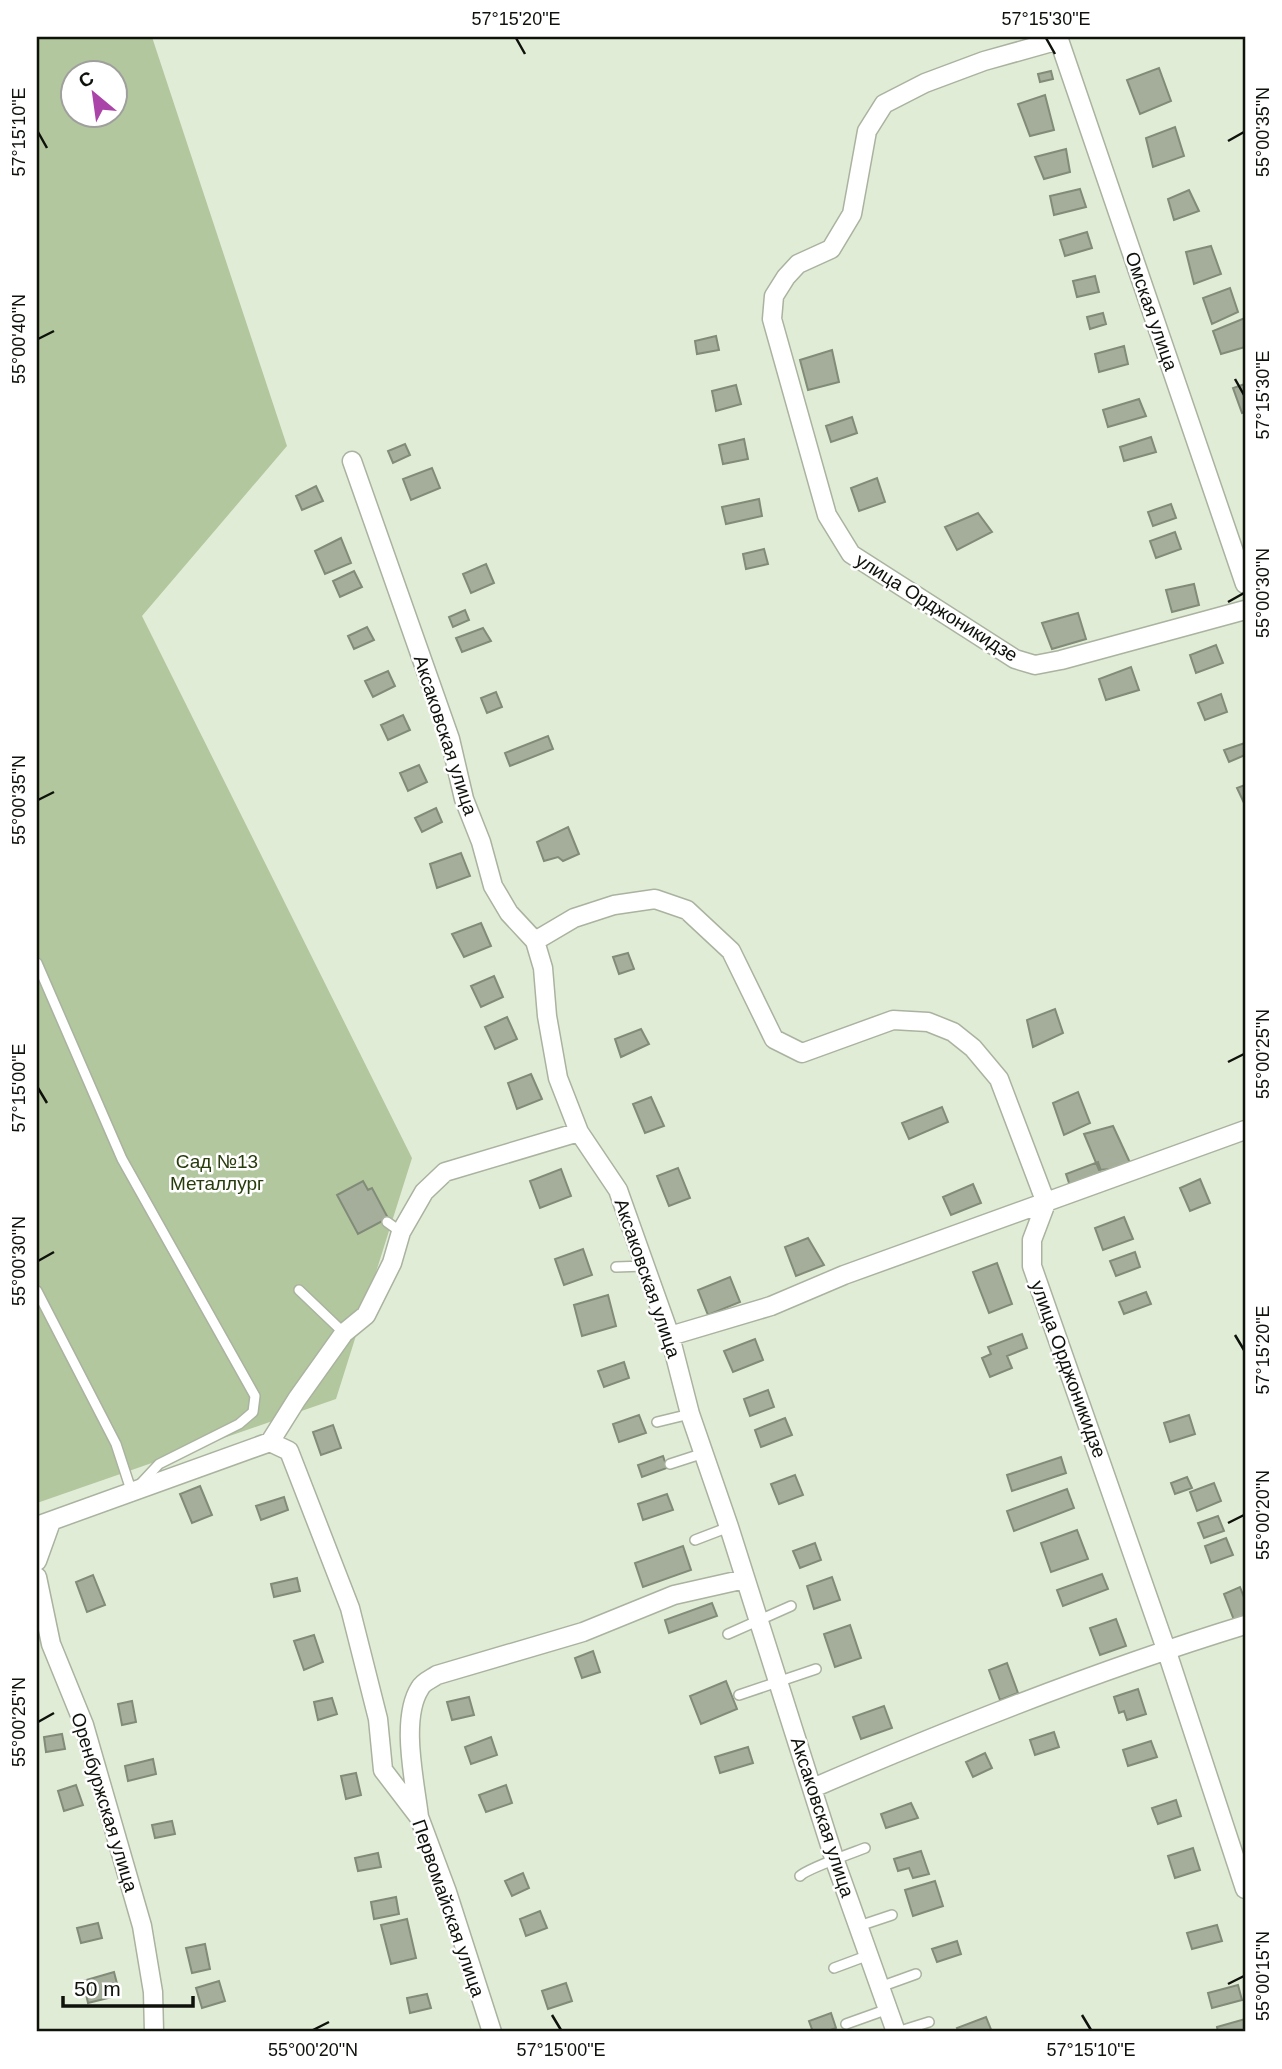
<svg xmlns="http://www.w3.org/2000/svg" width="1282" height="2069" font-family="Helvetica,sans-serif">
	<style>
		.green { fill: #b2c79e; fill-rule: evenodd }
		.building { fill: #a4ae9a; stroke: #818b78; stroke-width: 2 }
		.lines { fill: none; stroke-linecap: round; stroke-linejoin: round }
		.lane-casing { stroke: #a9b39f; stroke-width: 12 }
		.street-casing { stroke: #a9b39f; stroke-width: 21 }
		.lane { stroke: #fff; stroke-width: 9 }
		.street { stroke: #fff; stroke-width: 18 }
		.ticks { fill: none; stroke: #0e120b; stroke-width: 2.5 }
		.labels { text-anchor: middle; stroke-width: 5; stroke-linejoin: round; paint-order: stroke }
		.street-label { font-size: 19px; fill: #0e120b; stroke: #fff }
		.park-label { font-size: 19px; fill: #273b0b; stroke: #fff }
		.neatline { fill: none; stroke: #0e120b; stroke-width: 2.5 }
		.ticks-label { font-size: 18px; text-anchor: middle; fill: #0e120b }
	</style>
	<rect width="100%" height="100%" fill="#e1ecd7"/>
	<!-- green -->
	<path class="green" d="M37 37H152L287 446 142 616 412 1158 336 1399 37 1503ZM74 74H116V116H74Z"/>
	<!-- building -->
	<path class="building" d="M1159 68 1171 101 1140 114 1127 80Z
		M1051 71 1053 79 1040 82 1038 74Z
		M1045 95 1054 130 1030 136 1018 104Z
		M1175 127 1184 156 1153 167 1146 138Z
		M1066 149 1070 172 1044 179 1035 157Z
		M1080 189 1086 207 1054 215 1050 196Z
		M1189 190 1199 211 1174 220 1168 199Z
		M1087 232 1092 248 1065 256 1060 240Z
		M1211 246 1221 274 1194 284 1186 252Z
		M1095 276 1099 292 1077 297 1073 281Z
		M1230 288 1238 312 1212 324 1203 298Z
		M1103 313 1106 324 1090 329 1087 317Z
		M1245 318V347L1221 354 1213 331Z
		M716 336 719 350 697 354 695 341Z
		M1124 346 1128 364 1099 372 1095 354Z
		M832 350 839 382 808 390 800 360Z
		M1245 384V412L1242 413 1233 388Z
		M736 385 741 404 716 411 712 391Z
		M1139 399 1146 416 1108 427 1103 410Z
		M852 417 857 433 831 442 826 426Z
		M1151 437 1156 452 1124 461 1120 447Z
		M744 439 748 459 723 464 719 445Z
		M405 444 410 455 393 463 388 451Z
		M432 468 440 488 411 500 403 479Z
		M877 478 885 502 859 511 851 488Z
		M316 486 323 501 302 510 296 496Z
		M759 499 762 516 726 524 722 507Z
		M1171 504 1176 518 1153 526 1148 512Z
		M978 513 992 532 957 550 945 527Z
		M1175 532 1181 549 1156 558 1150 541Z
		M341 538 351 563 325 574 315 551Z
		M764 549 768 564 746 569 743 554Z
		M486 564 494 583 471 593 463 574Z
		M354 571 362 587 340 597 333 581Z
		M1194 584 1199 605 1172 612 1166 590Z
		M465 610 469 620 453 627 449 617Z
		M1078 613 1086 639 1052 649 1042 623Z
		M367 627 374 640 354 649 348 636Z
		M483 628 491 641 462 652 456 638Z
		M1216 645 1223 663 1196 673 1190 655Z
		M1131 667 1139 690 1106 700 1099 679Z
		M388 671 395 686 373 697 365 681Z
		M496 692 502 707 487 713 481 698Z
		M1221 694 1227 712 1205 720 1198 703Z
		M403 715 410 730 388 740 381 725Z
		M548 736 553 749 510 766 505 753Z
		M1245 743V755L1229 762 1224 750Z
		M419 765 427 782 408 791 400 773Z
		M1245 785V805L1237 788Z
		M436 808 442 822 422 832 415 818Z
		M568 827 579 854 563 861 558 857 544 861 537 842Z
		M461 853 470 876 437 888 430 864Z
		M481 923 491 946 464 957 452 934Z
		M628 953 634 969 619 974 613 957Z
		M494 976 503 997 481 1007 471 986Z
		M1055 1009 1063 1033 1033 1047 1027 1020Z
		M507 1017 517 1039 495 1049 485 1027Z
		M641 1029 649 1044 621 1057 615 1039Z
		M531 1074 542 1099 517 1109 508 1083Z
		M1078 1092 1090 1123 1064 1135 1053 1103Z
		M651 1097 664 1126 645 1133 633 1104Z
		M942 1107 948 1122 909 1139 902 1123Z
		M1113 1126 1132 1167 1099 1170 1084 1134Z
		M1098 1162 1102 1174 1070 1186 1066 1174Z
		M678 1168 690 1198 669 1206 657 1176Z
		M561 1169 571 1196 540 1208 530 1181Z
		M1200 1179 1210 1203 1190 1211 1180 1188Z
		M363 1181 368 1190 372 1188 388 1218 358 1234 337 1195Z
		M973 1184 981 1203 951 1215 943 1197Z
		M1124 1217 1133 1239 1103 1250 1095 1228Z
		M808 1238 824 1265 796 1276 785 1247Z
		M583 1249 592 1275 564 1285 555 1259Z
		M1135 1252 1140 1267 1116 1276 1110 1261Z
		M997 1263 1012 1304 989 1313 973 1272Z
		M730 1277 740 1302 708 1315 698 1290Z
		M1146 1292 1151 1304 1124 1314 1119 1302Z
		M608 1295 616 1326 582 1336 574 1305Z
		M1022 1334 1027 1348 1007 1356 1012 1368 990 1377 982 1358 991 1354 988 1347Z
		M755 1339 763 1360 733 1372 724 1351Z
		M624 1362 629 1378 604 1387 598 1371Z
		M768 1390 774 1407 750 1416 744 1399Z
		M639 1415 646 1433 619 1442 613 1424Z
		M1189 1415 1195 1434 1170 1442 1164 1423Z
		M785 1418 792 1435 761 1447 755 1430Z
		M333 1425 341 1448 321 1455 313 1432Z
		M663 1456 667 1468 642 1477 638 1465Z
		M1061 1457 1066 1473 1012 1491 1007 1475Z
		M795 1475 803 1495 779 1504 771 1484Z
		M1187 1477 1192 1488 1175 1494 1171 1483Z
		M1214 1483 1221 1501 1197 1511 1190 1492Z
		M200 1486 212 1515 192 1523 180 1494Z
		M1067 1489 1074 1508 1014 1531 1007 1511Z
		M667 1494 673 1510 643 1520 638 1504Z
		M284 1497 288 1510 261 1520 256 1506Z
		M1218 1516 1224 1531 1204 1538 1198 1523Z
		M1077 1530 1088 1559 1051 1572 1041 1543Z
		M1226 1538 1233 1555 1211 1563 1205 1546Z
		M815 1543 821 1560 800 1568 793 1551Z
		M683 1546 691 1570 643 1587 635 1563Z
		M1102 1574 1108 1589 1063 1606 1057 1590Z
		M93 1575 105 1605 87 1612 76 1582Z
		M832 1577 840 1600 814 1609 807 1586Z
		M297 1578 300 1591 274 1597 271 1584Z
		M1240 1587 1245 1600V1616L1234 1620 1224 1594Z
		M712 1603 717 1616 669 1633 665 1620Z
		M1116 1619 1126 1646 1100 1655 1090 1628Z
		M850 1625 861 1658 835 1667 824 1634Z
		M314 1635 323 1662 304 1670 294 1641Z
		M593 1651 600 1672 582 1678 575 1658Z
		M1007 1663 1018 1693 1000 1700 989 1670Z
		M726 1681 737 1709 701 1724 690 1696Z
		M1138 1689 1146 1714 1127 1720 1124 1711 1119 1713 1114 1697Z
		M469 1697 474 1715 452 1720 447 1702Z
		M332 1698 337 1714 318 1720 314 1702Z
		M132 1701 136 1722 122 1725 118 1704Z
		M884 1706 892 1728 861 1739 853 1717Z
		M1054 1732 1059 1747 1035 1755 1030 1740Z
		M62 1734 65 1749 46 1752 44 1737Z
		M491 1737 497 1755 471 1764 465 1747Z
		M1151 1741 1157 1757 1128 1766 1123 1750Z
		M748 1747 753 1763 720 1773 715 1757Z
		M985 1753 992 1768 973 1777 966 1762Z
		M153 1759 156 1774 128 1781 125 1766Z
		M356 1773 361 1795 346 1799 341 1776Z
		M76 1785 83 1805 64 1811 58 1791Z
		M506 1785 512 1803 486 1812 479 1795Z
		M1176 1800 1181 1816 1158 1824 1152 1808Z
		M911 1803 918 1818 886 1828 881 1814Z
		M172 1821 175 1834 155 1838 152 1825Z
		M1193 1848 1200 1870 1175 1878 1168 1856Z
		M921 1851 929 1874 913 1878 909 1868 898 1871 894 1859Z
		M378 1853 381 1867 358 1871 355 1858Z
		M523 1873 529 1888 512 1896 505 1881Z
		M935 1881 943 1906 913 1916 905 1890Z
		M396 1897 399 1914 374 1919 371 1902Z
		M540 1911 547 1928 526 1936 520 1919Z
		M407 1919 416 1958 391 1964 381 1925Z
		M98 1923 102 1938 81 1943 77 1928Z
		M1217 1925 1222 1941 1192 1949 1187 1933Z
		M957 1941 961 1954 937 1962 932 1949Z
		M205 1944 210 1969 192 1973 186 1948Z
		M114 1972 120 1995 88 2003 83 1981Z
		M219 1981 225 2001 202 2008 196 1988Z
		M566 1983 572 2001 548 2009 542 1991Z
		M1238 1985 1242 2000 1212 2008 1208 1993Z
		M427 1994 431 2008 410 2013 407 1998Z
		M831 2013 836 2028 825 2032H813L809 2021Z
		M986 2017 992 2032H959L957 2028Z
		M1245 2019V2032H1218L1217 2027Z"/>
	<g class="lines">
		<!-- lane casing -->
		<g class="lane-casing">
			<path id="lane" d="M37 963 122 1159 255 1396 253 1412 239 1424 159 1464 132 1493 116 1444 37 1291
				M387 1222 401 1232
				M616 1267 645 1266
				M299 1290 344 1333
				M657 1422 690 1414
				M670 1464 704 1453
				M695 1540 729 1527
				M728 1634 791 1606
				M739 1695 816 1669
				M800 1876C806 1869 852 1853 865 1848
				M859 1926 892 1915
				M834 1968 869 1955
				M880 1987 916 1974
				M846 2024 888 2009
				M897 2032 929 2022"/>
		</g>
		<!-- street casing -->
		<g class="street-casing">
			<path id="street" d="M1058 37 1245 584
				M1059 40 984 61 925 83 884 104 867 131 852 214 831 249 798 264 786 277 774 296 772 319 827 515 851 554 1015 659 1035 665 1061 660 1245 610
				M352 461 450 739 464 799 481 842 493 886 509 913 535 941 543 968 547 1016 558 1078 579 1132 618 1190 645 1266 670 1336 690 1414 729 1527 835 1861 896 2032
				M535 941 574 918 614 905 655 899 687 910 731 951 774 1039 802 1053 893 1020 928 1022 953 1032 973 1048 999 1079 1046 1203 1032 1240V1266L1166 1649 1245 1889
				M670 1336 771 1306 844 1275 1245 1130
				M270 1442 289 1451 350 1608 378 1719 383 1770 419 1817 447 1892 492 2032
				M37 1526 270 1442 297 1399 344 1333 366 1315 392 1263 401 1232 424 1192 445 1172 579 1132
				M37 1561 51 1522
				M37 1577 51 1644 84 1725 142 1926 153 1992 154 2032
				M813 1788C954 1727 1098 1670 1245 1625
				M419 1817C415 1782 400 1719 420 1688 423 1682 431 1679 437 1675L583 1632 674 1595 745 1579"/>
		</g>
		<!-- lane -->
		<use href="#lane" class="lane"/>
		<!-- street -->
		<use href="#street" class="street"/>
	</g>
	<!-- ticks -->
	<path class="ticks" d="M516 38 525 54M1046 38 1055 54M38 132 47 148M1228 141 1244 132M38 339 54 331M1235 379 1244 395M1228 602 1244 593M38 800 54 792M1228 1062 1244 1054M38 1088 47 1103M38 1261 54 1252M1235 1335 1244 1350M1228 1523 1244 1515M38 1722 54 1713M1228 1984 1244 1976M552 2015 561 2030M1082 2015 1091 2030M313 2030 329 2022"/>
	<g class="labels">
		<!-- street labels -->
		<g class="street-label">
			<text transform="translate(1152 311) rotate(71)" y="7">Омская улица</text>
			<text transform="translate(937 607) rotate(32)" y="7">улица Орджоникидзе</text>
			<text transform="translate(446 735) rotate(72)" y="7">Аксаковская улица</text>
			<text transform="translate(648 1278) rotate(71)" y="7">Аксаковская улица</text>
			<text transform="translate(1069 1369) rotate(70)" y="7">улица Орджоникидзе</text>
			<text transform="translate(105 1802) rotate(73)" y="7">Оренбуржская улица</text>
			<text transform="translate(823 1817) rotate(72)" y="7">Аксаковская улица</text>
			<text transform="translate(449 1908) rotate(71)" y="7">Первомайская улица</text>
		</g>
		<!-- park labels -->
		<g class="park-label">
			<text x="217" y="1168">Сад №13<tspan x="217" dy="22">Металлург</tspan></text>
		</g>
	</g>
	<!-- border -->
	<rect width="1282" height="2069" fill="none" stroke="#ffffff" stroke-width="77"/>
	<!-- north arrow -->
	<g transform="translate(94 94) rotate(331)"><circle r="33" fill="#ffffff" stroke="#9fa09d" stroke-width="2"/>
	<path d="M0-5L12 26L0 18L-12 26Z" fill="#aa44a8"/>
	<text y="-10" font-size="19" font-weight="bold" text-anchor="middle" fill="#0e120b">С</text>
	</g>
	<!-- scale -->
	<path d="M63 1996v10h130v-10" fill="none" stroke="#0e120b" stroke-width="3.5"/>
	<text x="74" y="1996" font-size="21" fill="#0e120b" stroke="#ffffff" stroke-width="5" paint-order="stroke">50 m</text>
	<rect x="38" y="38" width="1206" height="1992" class="neatline"/>
	<g class="ticks-label">
		<text x="516" y="25">57°15'20"E</text>
		<text x="1046" y="25">57°15'30"E</text>
		<text transform="translate(1263 132) rotate(-90)" y="6">55°00'35"N</text>
		<text transform="translate(19 132) rotate(-90)" y="6">57°15'10"E</text>
		<text transform="translate(19 339) rotate(-90)" y="6">55°00'40"N</text>
		<text transform="translate(1263 395) rotate(-90)" y="6">57°15'30"E</text>
		<text transform="translate(1263 593) rotate(-90)" y="6">55°00'30"N</text>
		<text transform="translate(19 800) rotate(-90)" y="6">55°00'35"N</text>
		<text transform="translate(1263 1054) rotate(-90)" y="6">55°00'25"N</text>
		<text transform="translate(19 1088) rotate(-90)" y="6">57°15'00"E</text>
		<text transform="translate(19 1261) rotate(-90)" y="6">55°00'30"N</text>
		<text transform="translate(1263 1350) rotate(-90)" y="6">57°15'20"E</text>
		<text transform="translate(1263 1515) rotate(-90)" y="6">55°00'20"N</text>
		<text transform="translate(19 1722) rotate(-90)" y="6">55°00'25"N</text>
		<text transform="translate(1263 1976) rotate(-90)" y="6">55°00'15"N</text>
		<text x="313" y="2056">55°00'20"N</text>
		<text x="561" y="2056">57°15'00"E</text>
		<text x="1091" y="2056">57°15'10"E</text>
	</g>
</svg>
